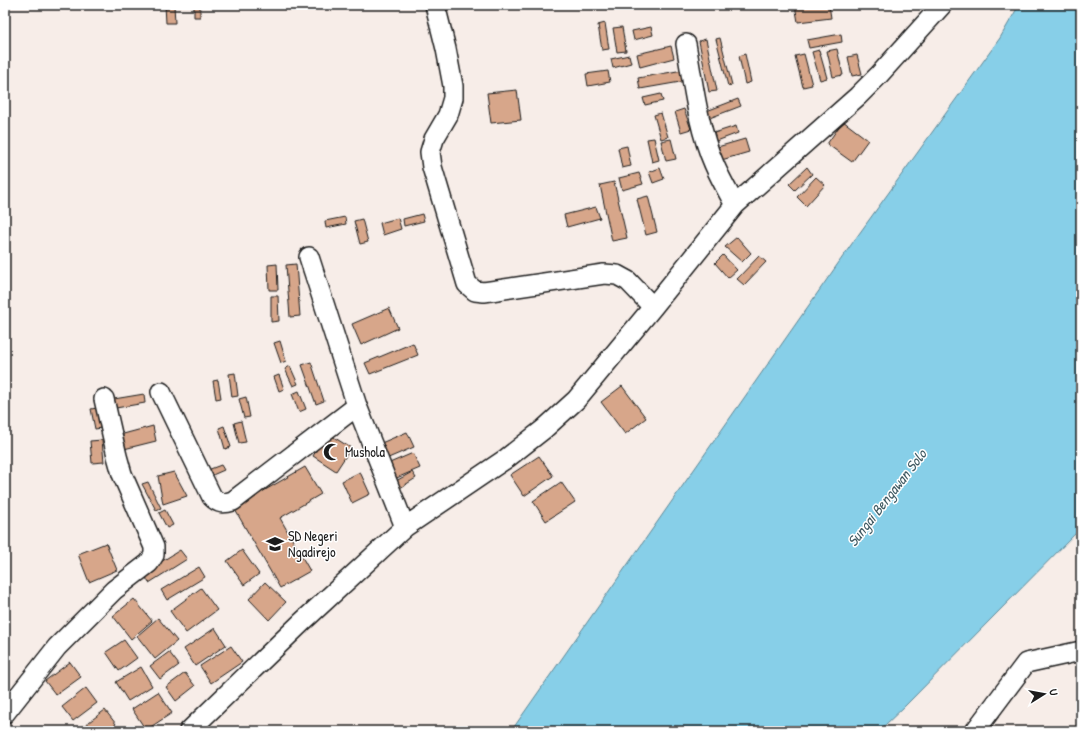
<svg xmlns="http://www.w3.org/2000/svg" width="1086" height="736" font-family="'Patrick Hand',sans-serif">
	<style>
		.water { fill: #87cfe8; stroke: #5c8796 }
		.building { fill: #d7a68a; stroke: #1c1c1c }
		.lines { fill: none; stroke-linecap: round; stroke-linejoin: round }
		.street-casing { stroke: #1c1c1c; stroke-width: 22 }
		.street { stroke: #fff; stroke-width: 19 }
		.labels { text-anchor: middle; stroke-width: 3; stroke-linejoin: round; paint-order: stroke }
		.poi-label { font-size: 14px; fill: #1c1c1c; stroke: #fff; text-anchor: start }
		.water-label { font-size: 15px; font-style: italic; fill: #415b63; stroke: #fff }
	</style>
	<rect width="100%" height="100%" fill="#f7ede8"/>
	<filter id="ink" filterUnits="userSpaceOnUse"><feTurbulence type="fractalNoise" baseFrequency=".025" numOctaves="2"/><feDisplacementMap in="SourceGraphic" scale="8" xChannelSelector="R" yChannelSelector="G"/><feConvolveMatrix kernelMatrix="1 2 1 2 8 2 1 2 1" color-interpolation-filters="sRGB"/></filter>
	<g filter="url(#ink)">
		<!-- water -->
		<path class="water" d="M1019 5H1081V528L905 706 883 727 880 731H510L514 727 851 245 1000 38Z"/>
		<!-- building -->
		<path class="building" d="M165 5H174L175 23H166Z
			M194 5H200V17H194Z
			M795 5H829L831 18 798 22Z
			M605 23 609 49 602 50 598 25Z
			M622 27 626 51 617 52 613 28Z
			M651 27 653 35 634 40 632 31Z
			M841 34 842 42 809 48 807 40Z
			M720 38 732 85 728 86 716 39Z
			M706 39 717 91 709 92 699 41Z
			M671 46 674 58 640 67 637 54Z
			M837 49 843 75 833 77 827 51Z
			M819 50 827 78 820 80 812 52Z
			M745 54 751 82 745 84 739 56Z
			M804 54 812 85 803 87 795 56Z
			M629 55 631 63 613 68 611 59Z
			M857 55 862 74 852 76 848 57Z
			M683 70 686 81 640 89 638 78Z
			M608 71 610 82 588 86 586 74Z
			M517 90 521 120 491 123 487 93Z
			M661 94 663 101 645 105 643 98Z
			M738 99 741 106 707 119 704 112Z
			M684 109 691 129 681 132 675 112Z
			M661 113 668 137 661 139 654 115Z
			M843 121 868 140 852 162 827 144Z
			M736 126 738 133 714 142 711 134Z
			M654 138 659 160 652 162 647 139Z
			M671 139 676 159 666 161 661 141Z
			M745 139 749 152 718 161 714 148Z
			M627 146 631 166 622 168 618 148Z
			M807 167 812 174 795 190 789 184Z
			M660 168 664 179 653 183 649 172Z
			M639 173 643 184 622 190 619 178Z
			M816 177 825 185 806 206 797 197Z
			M614 182 627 238 612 241 600 185Z
			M648 196 657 232 646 235 637 199Z
			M596 207 600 218 567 227 564 215Z
			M422 214 424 221 404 226 403 219Z
			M345 217 346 224 326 228 325 221Z
			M398 218 401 229 383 235 380 223Z
			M362 219 368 242 360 244 354 221Z
			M737 237 751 253 742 262 725 247Z
			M723 255 737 270 728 278 715 263Z
			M759 256 766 262 744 285 737 279Z
			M277 264 278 290H269L268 265Z
			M296 264 300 316 290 317 286 265Z
			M271 296H278L279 321 271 322Z
			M389 308 398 328 361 345 352 324Z
			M280 341 286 361 281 363 274 343Z
			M413 343 418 355 370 374 365 363Z
			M311 362 324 401 316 404 302 365Z
			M290 366 298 384 293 386 285 369Z
			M235 373 238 396 232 397 229 374Z
			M279 375 284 389 279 391 274 377Z
			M218 380 221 398 216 399 213 381Z
			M622 386 646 418 625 434 601 402Z
			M299 391 306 409 299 412 292 394Z
			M144 394 145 403 110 409 108 400Z
			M246 397 250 417 244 418 239 399Z
			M103 407 108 427 95 429 91 409Z
			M241 421 246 442 239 443 234 423Z
			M153 426 156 441 120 450 116 436Z
			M224 426 231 447 225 449 219 428Z
			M407 432 414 447 386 459 379 444Z
			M327 433 351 448 336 471 313 456Z
			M102 440 104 462 92 463 90 441Z
			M413 453 420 468 392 480 385 465Z
			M539 456 553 476 524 496 510 475Z
			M221 465 224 470 208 477 205 471Z
			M305 467 321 494 280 518 310 571 280 588 234 508Z
			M174 472 187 496 163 504 158 476Z
			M360 472 370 494 352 503 342 481Z
			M412 472 416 478 400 488 396 481Z
			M148 482 161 508 156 510 142 484Z
			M561 482 575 502 546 521 533 501Z
			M165 510 173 525 167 528 159 513Z
			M106 543 117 570 89 582 78 554Z
			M180 550 187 559 149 583 143 573Z
			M242 550 259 574 244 585 227 561Z
			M199 567 205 577 167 600 161 590Z
			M265 582 286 602 269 620 249 599Z
			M201 588 217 610 186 633 170 611Z
			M134 599 152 621 131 639 113 616Z
			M158 618 177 641 155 659 137 636Z
			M215 628 226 645 195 666 184 649Z
			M124 640 137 658 119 671 106 652Z
			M231 646 242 662 211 683 200 666Z
			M169 652 179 665 160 679 150 666Z
			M70 662 81 677 56 695 45 681Z
			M141 667 152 686 128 701 116 682Z
			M185 673 195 686 176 701 166 687Z
			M86 688 97 703 73 721 62 707Z
			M158 692 172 713 146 730 132 709Z
			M105 710 116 724 107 731H83L81 728Z"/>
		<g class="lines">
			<!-- street casing -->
			<g class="street-casing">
				<path id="street" d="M435 5 446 49 453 86V98L448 115 434 139 430 152 432 167 467 284 475 291 484 292 604 274 617 275 628 281 653 307
					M686 44C693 83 698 128 714 164 720 178 728 192 735 205
					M309 257 357 406 405 527
					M161 392 212 497C219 504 224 504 233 501L357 406
					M5 713 57 647 114 590 149 563 154 555V547L122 474 117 456 104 399
					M189 731 301 623 405 527 507 458 544 429 576 400 653 307 735 205 858 96 878 76 942 5
					M975 731 1026 663 1081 651"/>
			</g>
			<!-- street -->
			<use href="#street" class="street"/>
		</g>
	</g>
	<!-- icons -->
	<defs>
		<g id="mosque-bare" transform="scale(1.38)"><path d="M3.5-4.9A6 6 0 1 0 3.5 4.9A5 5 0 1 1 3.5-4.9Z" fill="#1c1c1c" stroke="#fff" stroke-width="2.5" paint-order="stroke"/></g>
		<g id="school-bare" transform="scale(1.38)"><path d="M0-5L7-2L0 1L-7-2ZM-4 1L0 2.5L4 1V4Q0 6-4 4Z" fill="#1c1c1c" stroke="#fff" stroke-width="2.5" paint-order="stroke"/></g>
	</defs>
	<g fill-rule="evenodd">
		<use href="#mosque-bare" x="332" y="452"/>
		<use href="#school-bare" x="275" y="544"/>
	</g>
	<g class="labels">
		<!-- poi labels -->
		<g class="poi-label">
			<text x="345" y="457">Mushola</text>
			<text x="288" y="541">SD Negeri<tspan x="288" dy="16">Ngadirejo</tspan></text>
		</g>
		<!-- water labels -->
		<g class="water-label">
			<text transform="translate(887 498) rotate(-52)" y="5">Sungai Bengawan Solo</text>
		</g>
	</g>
	<!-- margin -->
	<rect width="1086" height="736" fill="none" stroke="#fff" stroke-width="20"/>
	<rect x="10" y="10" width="1066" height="716" fill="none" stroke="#1c1c1c" stroke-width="1.5" filter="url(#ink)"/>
	<!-- north arrow -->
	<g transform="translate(1044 694) rotate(79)" stroke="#ffffff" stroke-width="3" paint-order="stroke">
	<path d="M0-3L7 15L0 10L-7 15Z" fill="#1c1c1c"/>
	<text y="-6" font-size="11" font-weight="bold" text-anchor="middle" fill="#1c1c1c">U</text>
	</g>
</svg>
